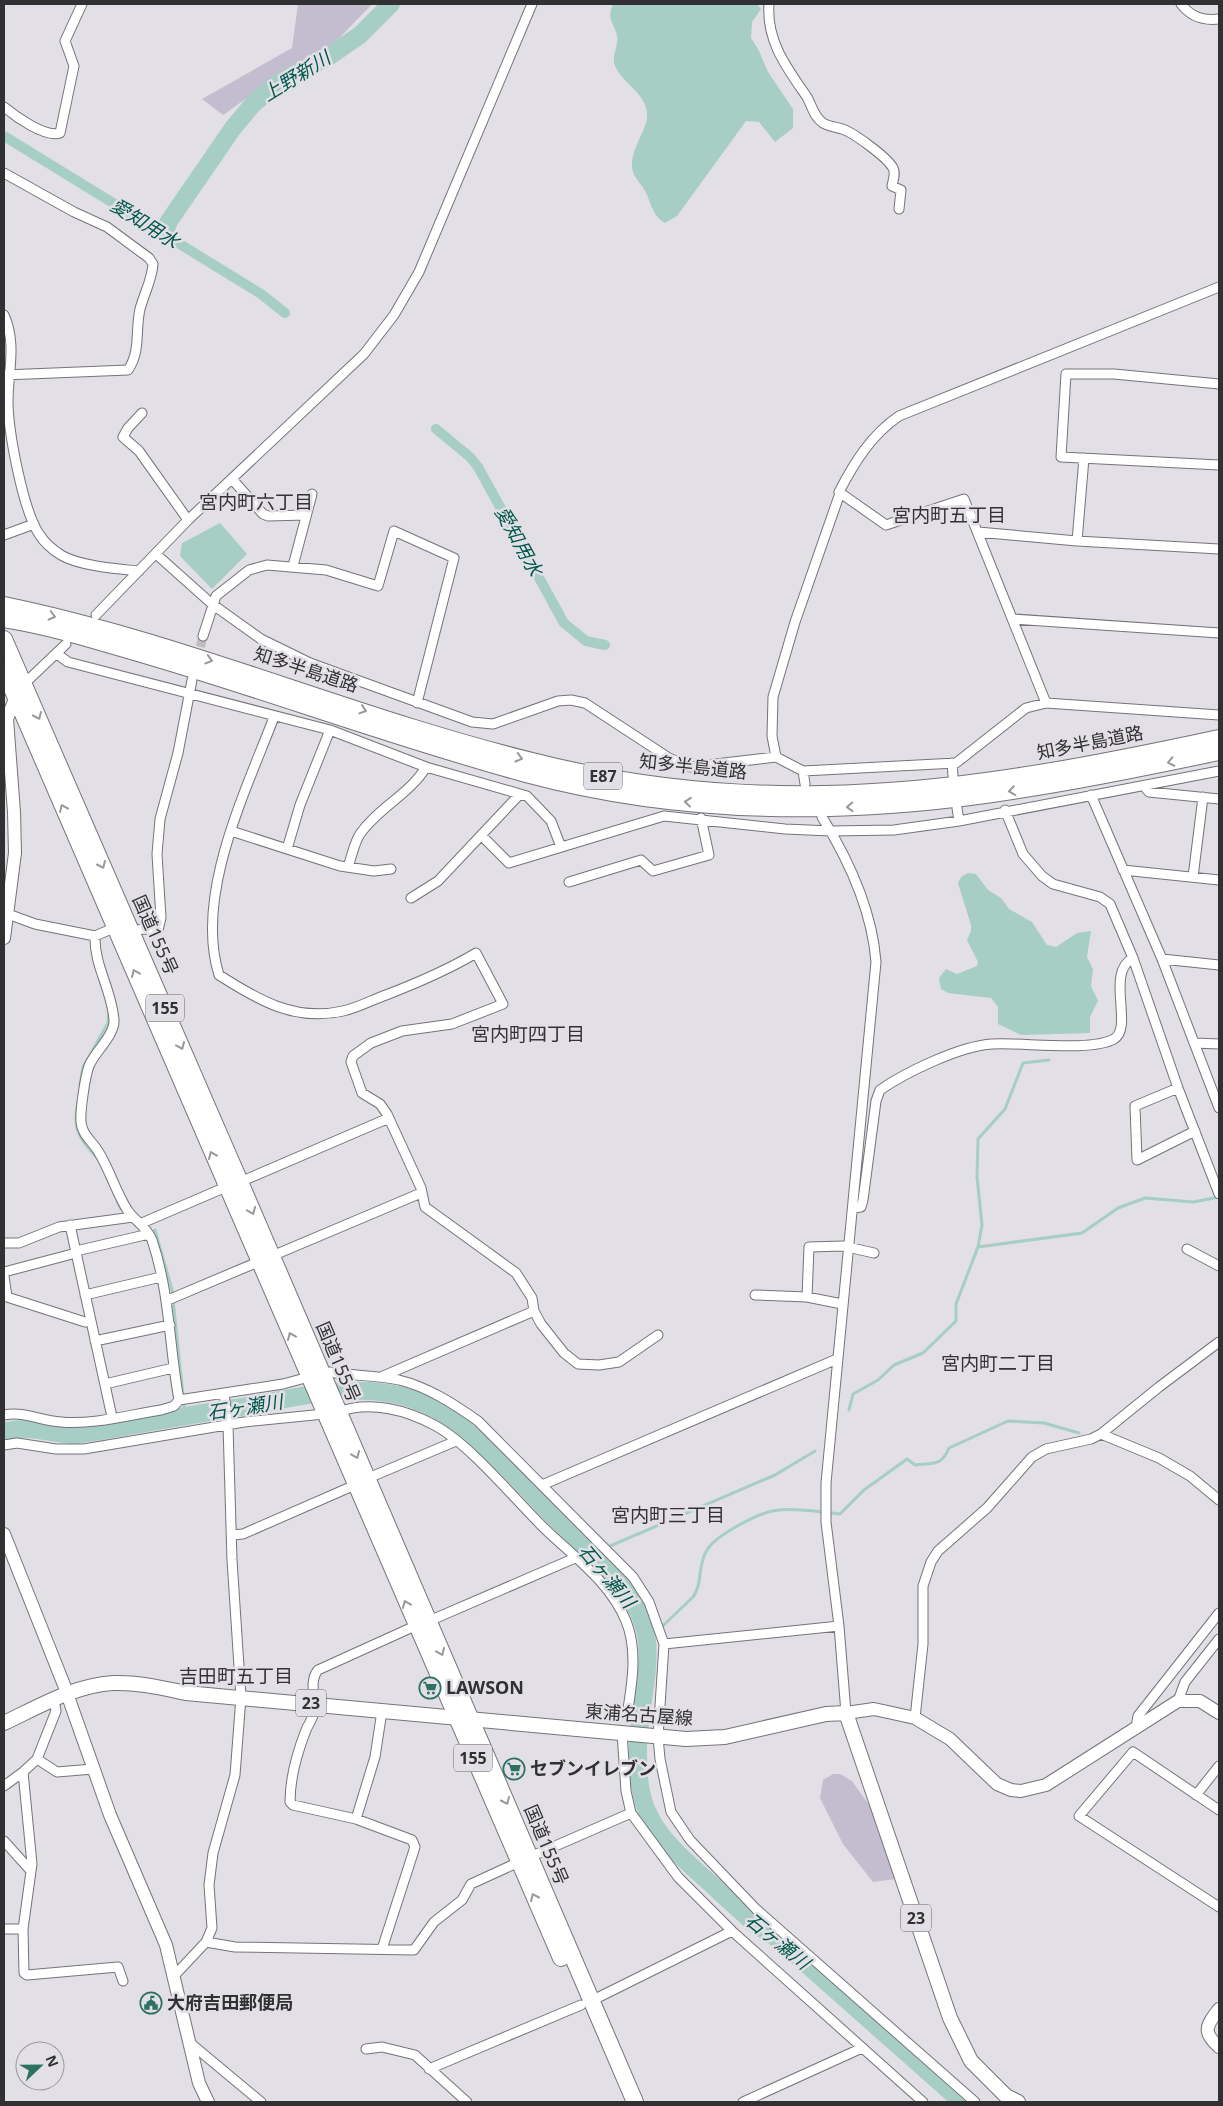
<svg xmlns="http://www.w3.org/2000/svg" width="1223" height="2106" font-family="'Noto Sans','Noto Sans JP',sans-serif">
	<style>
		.green { fill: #c4bccf }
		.water { fill: #a6cec4 }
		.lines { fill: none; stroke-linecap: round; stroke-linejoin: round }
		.stream { stroke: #a6cec4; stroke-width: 3 }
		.canal { stroke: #a6cec4; stroke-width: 10 }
		.river { stroke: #a6cec4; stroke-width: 18 }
		.street-tunnel { stroke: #bfbcc2; stroke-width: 9; stroke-dasharray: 9 4.5; stroke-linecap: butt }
		.street-casing { stroke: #757379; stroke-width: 11 }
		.secondary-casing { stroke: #757379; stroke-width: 14 }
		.primary-casing { stroke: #757379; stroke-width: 16 }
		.highway-casing { stroke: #757379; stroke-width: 18 }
		.street { stroke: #fff; stroke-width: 9 }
		.secondary { stroke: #fff; stroke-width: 12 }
		.primary { stroke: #fff; stroke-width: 14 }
		.highway { stroke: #fff; stroke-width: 16 }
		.oneway { stroke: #989898 }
		.labels { text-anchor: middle; stroke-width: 5; stroke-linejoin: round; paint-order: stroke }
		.shield { fill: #e2dfe6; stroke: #666468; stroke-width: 1 }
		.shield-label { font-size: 16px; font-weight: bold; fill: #313032 }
		.street-label { font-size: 18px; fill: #313032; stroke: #e2dfe6 }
		.poi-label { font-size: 18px; font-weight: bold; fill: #313032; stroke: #e2dfe6; text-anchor: start }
		.water-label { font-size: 19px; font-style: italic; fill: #01584b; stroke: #e2dfe6 }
		.neighbourhood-label { font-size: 19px; fill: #343137; stroke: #e2dfe6 }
	</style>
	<rect width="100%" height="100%" fill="#e2dfe6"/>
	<!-- green -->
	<path class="green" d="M298 4H372L326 52 261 88 223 115 202 99 292 48Z
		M833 1774H840L852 1781 882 1823 896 1879 873 1882 843 1844 820 1798 823 1780Z"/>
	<!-- water -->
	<path class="water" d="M613 4H757L761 9 752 22 751 38 758 49 768 72 793 109V128L775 142 759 122 746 121 677 216 665 223C654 217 652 207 647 195 644 187 636 180 633 172 627 152 649 129 647 113 645 92 623 84 615 66 611 55 619 46 617 36 614 21 606 21 613 4Z
		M220 523 247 554 212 589 180 556 182 543Z
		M968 873 976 874 988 890 1001 898 1009 909 1032 922 1047 945 1056 947 1077 933 1091 931 1087 957 1093 969 1091 986 1098 1001 1090 1017V1033L1021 1035 998 1024V1007L991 998 948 993 941 989 939 978 946 969 957 974 977 966 978 962 967 940 971 931V925L958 883 961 877Z"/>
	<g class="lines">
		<!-- stream -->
		<path class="stream" d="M80 1085 83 1067 108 1023 109 1010
			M78 1101C72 1130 79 1138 98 1159
			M117 1201 121 1209
			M155 1230 172 1290 185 1415
			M978 1247 1082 1233 1118 1208 1145 1198 1193 1202 1219 1197
			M849 1410 853 1394 878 1380 894 1365 923 1353 956 1321V1304L978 1247 982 1225 977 1177 978 1139 1005 1109 1023 1063 1049 1060
			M595 1558 610 1546 775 1475 815 1451
			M647 1641 693 1597C703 1584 697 1565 707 1550 716 1535 761 1511 779 1510 799 1508 820 1512 840 1514L864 1490 907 1459 915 1465C933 1463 942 1466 949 1448L1008 1421 1044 1423 1079 1433"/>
		<!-- canal -->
		<path class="canal" d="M4 136 261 294 285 313
			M436 429 470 457 478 467 564 623 586 641 605 645"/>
		<!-- river -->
		<path class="river" d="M164 235 169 221 233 128 253 104 278 83 328 57 360 35 391 4
			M4 1432C28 1424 50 1434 75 1435 128 1427 181 1416 235 1408 300 1398 373 1374 435 1409 483 1436 520 1483 558 1521 592 1554 641 1591 647 1641 650 1676 639 1711 638 1746 638 1770 638 1795 650 1817 663 1843 688 1863 710 1883 732 1903 752 1924 778 1939L962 2102"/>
		<!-- street-tunnel -->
		<path class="street-tunnel" d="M197 660 203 636"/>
		<!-- street casing -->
		<g class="street-casing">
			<path id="street" d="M769 4C766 41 787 68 807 97 812 106 814 117 823 123 829 127 838 127 845 130 856 135 887 157 893 168 896 173 893 180 892 186L901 190 899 209
				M1181 4C1191 17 1203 21 1219 19
				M4 107C15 116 45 138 60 133L74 66 65 41 82 4
				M4 173 74 212 107 227 149 258 153 264C152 280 144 294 140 309 135 331 141 351 128 370L4 375
				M4 315C17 344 8 371 8 401 8 431 23 510 39 534 44 542 53 550 61 555 79 566 118 569 139 571
				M1219 384 1114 374H1066L1061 457 1219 465
				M142 413 128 428 123 437 139 451 188 520
				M232 479 263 514 268 516 306 515
				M978 532 1077 541 1219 549
				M4 535 34 524
				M1077 541 1084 458
				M156 554 212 604 261 639 310 663 472 722 493 724 558 701 571 700 585 703 669 758 690 767 776 757 803 771 956 763 1026 708 1046 703 1219 715
				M293 566 312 494
				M96 615 188 520 364 354 394 315 419 272 532 4
				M1014 619 1219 633
				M203 636 216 596 249 570 267 565 326 570 378 586 394 531 454 558 417 703
				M57 654 68 662 330 730 426 767 527 796 551 821 561 847
				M24 684 66 644
				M1046 703 964 499 886 525 839 492C854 463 871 435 899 416L1219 287
				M274 717C246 791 194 895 219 975 258 1000 295 1022 343 1011 357 1008 372 1000 386 995 417 983 448 970 476 953L503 1004 452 1024 402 1031 371 1043 353 1056 351 1062 362 1093 380 1104 387 1114 421 1188 425 1207 516 1273 532 1298 534 1311 541 1324 564 1353 578 1364 599 1365 619 1362 658 1335
				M776 757 772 736 773 697 795 622 840 493
				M952 763 953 776
				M803 771 805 784
				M1144 786 1149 792 1219 799
				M1091 795 1162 959 1219 1108
				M957 808 959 821
				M1005 810 1023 854 1042 876 1053 884 1100 897 1110 904 1133 958 1178 1088 1219 1194
				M822 817C850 862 872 910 876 962L826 1483V1522L839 1626 846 1713
				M231 831 340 866 374 871 391 869
				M482 836 509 863 664 816 785 829 831 831 894 830 959 821 1219 771
				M287 849 300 805 330 730
				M348 867C352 856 354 843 360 834 378 808 411 793 426 767
				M1123 870 1219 880
				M1193 877 1203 797
				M569 882 641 860 653 871 709 855 701 818
				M411 898 438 881 520 794
				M8 914 35 924 95 936 116 927
				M132 932 141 929 158 930 161 918 157 854 160 819 178 753 192 680
				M95 936C94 966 112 990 114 1020 115 1035 94 1053 89 1066 85 1077 80 1111 81 1122 82 1135 92 1141 98 1151 110 1170 116 1193 128 1211 136 1222 147 1227 152 1240 170 1293 169 1346 179 1400
				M1162 959 1219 965
				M1195 1043 1219 1044
				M1178 1088 1135 1106 1137 1160 1195 1131
				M240 1182 389 1118
				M853 1208 861 1207 863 1200 876 1101 880 1090C906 1072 960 1046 992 1044 1021 1042 1091 1052 1114 1039 1134 1027 1105 973 1133 958
				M142 1223 226 1187
				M70 1225 112 1417
				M4 1243H19L59 1227 133 1217
				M1187 1249 1219 1266
				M76 1251 149 1234
				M4 1272 76 1253
				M4 1276 7 1297 85 1322 91 1321
				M85 1295 161 1277
				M755 1295 807 1297 842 1304
				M807 1297 809 1247 843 1246 874 1253
				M168 1300 421 1193
				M95 1341 170 1325
				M322 1375 330 1372C353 1376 376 1375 399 1380 428 1387 454 1404 478 1421L633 1577 649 1602 664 1644 658 1737 660 1759 671 1812 690 1840 756 1909 975 2102
				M381 1377 534 1311
				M105 1384 173 1368
				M338 1412C370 1400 407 1410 436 1426 470 1445 512 1496 541 1525 570 1554 610 1581 626 1621 638 1650 632 1684 627 1715
				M4 1415C25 1411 40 1421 61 1422 93 1425 129 1415 161 1410L174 1406 179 1400 283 1384 309 1377
				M1101 1434 1159 1458 1190 1476 1219 1500
				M4 1445 17 1443 56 1449H84L244 1422 324 1414
				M366 1479 456 1441
				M542 1485 837 1359
				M232 1535 243 1534 355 1485
				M429 1621 575 1558
				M664 1644 839 1626
				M54 1700 56 1711 37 1759 23 1772 32 1864 23 1929 24 1973 27 1975 118 1967 123 1981
				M1178 1701 1185 1682 1219 1639
				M915 1718 923 1644V1586L931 1562 938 1551 987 1508 1032 1457 1046 1449 1091 1439 1101 1434 1159 1387 1219 1342
				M1136 1727 1138 1716 1219 1613
				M622 1733 626 1791 631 1813 678 1877 732 1931 923 2102
				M37 1759 57 1772 93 1769
				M4 1786 23 1772
				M1196 1795 1219 1766
				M1219 1810 1133 1752 1079 1816 1219 1907
				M356 1819 375 1757 382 1711
				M4 1841 31 1871
				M530 1857 631 1813
				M4 1929H23
				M206 1942 235 1947 414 1950 434 1922 462 1900 471 1884 519 1862
				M382 1949 415 1847 412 1840 356 1819 293 1805 290 1802C290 1777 297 1753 306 1730 309 1723 315 1715 315 1708 315 1696 309 1681 318 1670L415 1626
				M174 1976 206 1942 212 1928 209 1885 213 1853 235 1775 241 1697 232 1560 228 1425 224 1393
				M591 2001 732 1931
				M189 2042 261 2102
				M366 2049 382 2047 415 2055 467 2102
				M429 2069 581 2005
				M743 2102 862 2048"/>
		</g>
		<!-- secondary casing -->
		<g class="secondary-casing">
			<path id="secondary" d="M4 938 15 853 14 812 7 719 18 691
				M4 1534 64 1685 110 1815 166 1945 199 2083 208 2102
				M846 1713 874 1709 915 1718 950 1739 997 1784 1011 1790 1021 1791 1046 1785 1178 1701H1200L1219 1713
				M1219 2009C1206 2026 1202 2032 1219 2047"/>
		</g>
		<!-- primary casing -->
		<g class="primary-casing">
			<path id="primary" d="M4 1723C38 1707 75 1685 113 1683 137 1682 162 1688 186 1693L686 1739 725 1737 826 1714 846 1713 950 2018 971 2061 1006 2096 1018 2102"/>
		</g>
		<!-- highway casing -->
		<g class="highway-casing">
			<path id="highway" d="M4 605C184 642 353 717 532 761 626 785 726 796 823 794 956 792 1089 766 1219 738
				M4 619C55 627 106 644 155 658 279 695 401 740 526 774 675 814 833 816 985 795 1064 784 1142 768 1219 752
				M4 639 240 1182 635 2102
				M4 670 561 1958"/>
		</g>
		<!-- street -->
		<use href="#street" class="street"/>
		<!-- secondary -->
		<use href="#secondary" class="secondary"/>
		<!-- primary -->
		<use href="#primary" class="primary"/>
		<!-- highway -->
		<use href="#highway" class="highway"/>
	</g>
	<!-- one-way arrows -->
	<defs><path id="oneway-chevron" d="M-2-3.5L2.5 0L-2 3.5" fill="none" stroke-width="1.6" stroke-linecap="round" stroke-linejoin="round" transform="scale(1.25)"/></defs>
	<g class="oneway">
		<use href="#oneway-chevron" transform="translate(52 616) rotate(14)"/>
		<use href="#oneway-chevron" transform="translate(209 660) rotate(17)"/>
		<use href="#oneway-chevron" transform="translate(363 710) rotate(18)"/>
		<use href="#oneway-chevron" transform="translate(38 716) rotate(66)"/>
		<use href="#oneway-chevron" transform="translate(519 758) rotate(16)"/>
		<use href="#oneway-chevron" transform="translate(1171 762) rotate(168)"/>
		<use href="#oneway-chevron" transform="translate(1012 791) rotate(171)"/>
		<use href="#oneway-chevron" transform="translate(688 802) rotate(-174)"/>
		<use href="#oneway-chevron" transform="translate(850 807) rotate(178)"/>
		<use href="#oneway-chevron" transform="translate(63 808) rotate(-114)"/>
		<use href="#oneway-chevron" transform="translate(102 865) rotate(66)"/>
		<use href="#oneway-chevron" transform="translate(135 973) rotate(-113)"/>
		<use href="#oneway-chevron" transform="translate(181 1046) rotate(67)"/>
		<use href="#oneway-chevron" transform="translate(212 1155) rotate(-113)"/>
		<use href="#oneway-chevron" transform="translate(252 1211) rotate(67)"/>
		<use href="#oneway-chevron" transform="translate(291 1336) rotate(-113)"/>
		<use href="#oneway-chevron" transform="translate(356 1455) rotate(67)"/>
		<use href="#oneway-chevron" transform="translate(406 1604) rotate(-113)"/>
		<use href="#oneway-chevron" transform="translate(441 1652) rotate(67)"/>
		<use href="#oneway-chevron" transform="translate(506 1801) rotate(66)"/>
		<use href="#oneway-chevron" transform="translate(534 1897) rotate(-114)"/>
	</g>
	<!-- icons -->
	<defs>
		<g id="supermarket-ring" transform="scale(1.125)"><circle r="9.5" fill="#e2dfe6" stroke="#2c7164" stroke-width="1.5"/><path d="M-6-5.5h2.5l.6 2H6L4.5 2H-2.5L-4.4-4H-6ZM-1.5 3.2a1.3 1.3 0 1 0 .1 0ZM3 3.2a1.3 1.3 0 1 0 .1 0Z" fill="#2c7164"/></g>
		<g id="civic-ring" transform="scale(1.125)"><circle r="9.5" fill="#e2dfe6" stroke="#2c7164" stroke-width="1.5"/><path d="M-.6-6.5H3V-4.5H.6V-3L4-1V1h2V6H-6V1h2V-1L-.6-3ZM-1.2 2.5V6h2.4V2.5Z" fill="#2c7164"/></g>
	</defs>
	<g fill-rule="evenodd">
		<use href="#supermarket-ring" x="430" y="1688"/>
		<use href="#supermarket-ring" x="514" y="1769"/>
		<use href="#civic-ring" x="151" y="2003"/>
	</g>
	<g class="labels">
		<!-- shield labels -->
		<g class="shield">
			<rect x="584" y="762.5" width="38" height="27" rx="4"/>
			<rect x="146" y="994.5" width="38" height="27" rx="4"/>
			<rect x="296" y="1689.5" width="30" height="27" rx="4"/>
			<rect x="454" y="1744.5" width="38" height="27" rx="4"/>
			<rect x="901" y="1904.5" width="30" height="27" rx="4"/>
		</g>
		<g class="shield-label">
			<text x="603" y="782">E87</text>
			<text x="165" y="1014">155</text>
			<text x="311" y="1709">23</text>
			<text x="473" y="1764">155</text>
			<text x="916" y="1924">23</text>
		</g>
		<!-- street labels -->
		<g class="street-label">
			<text transform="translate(306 670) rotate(18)" y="6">知多半島道路</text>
			<text transform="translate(1090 743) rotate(-11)" y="6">知多半島道路</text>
			<text transform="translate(693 767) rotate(6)" y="6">知多半島道路</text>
			<text transform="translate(155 935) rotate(66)" y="6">国道155号</text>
			<text transform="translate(338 1362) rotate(67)" y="6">国道155号</text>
			<text transform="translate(639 1715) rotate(4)" y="6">東浦名古屋線</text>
			<text transform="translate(546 1845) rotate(67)" y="6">国道155号</text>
		</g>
		<!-- poi labels -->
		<g class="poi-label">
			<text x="446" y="1694">LAWSON</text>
			<text x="530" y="1775">セブンイレブン</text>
			<text x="167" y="2009">大府吉田郵便局</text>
		</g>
		<!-- water labels -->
		<g class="water-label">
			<text transform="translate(296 76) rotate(-32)" y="7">上野新川</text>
			<text transform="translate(145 223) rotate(32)" y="7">愛知用水</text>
			<text transform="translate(519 541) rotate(61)" y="7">愛知用水</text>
			<text transform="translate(245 1407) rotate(-9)" y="7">石ヶ瀬川</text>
			<text transform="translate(607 1576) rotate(50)" y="7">石ヶ瀬川</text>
			<text transform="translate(778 1941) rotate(39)" y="7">石ヶ瀬川</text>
		</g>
		<!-- neighbourhood labels -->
		<g class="neighbourhood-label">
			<text x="256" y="509">宮内町六丁目</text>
			<text x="949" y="522">宮内町五丁目</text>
			<text x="528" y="1041">宮内町四丁目</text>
			<text x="998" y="1370">宮内町二丁目</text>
			<text x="668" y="1522">宮内町三丁目</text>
			<text x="236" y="1683">吉田町五丁目</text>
		</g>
	</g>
	<!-- border -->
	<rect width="1223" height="2106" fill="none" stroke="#313032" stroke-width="10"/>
	<!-- north arrow -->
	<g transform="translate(40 2066) rotate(68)"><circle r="24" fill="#e2dfe6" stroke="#9b999e"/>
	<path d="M0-4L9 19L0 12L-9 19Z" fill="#2c7164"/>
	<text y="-8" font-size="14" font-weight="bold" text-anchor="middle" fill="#313032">N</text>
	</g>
</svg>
